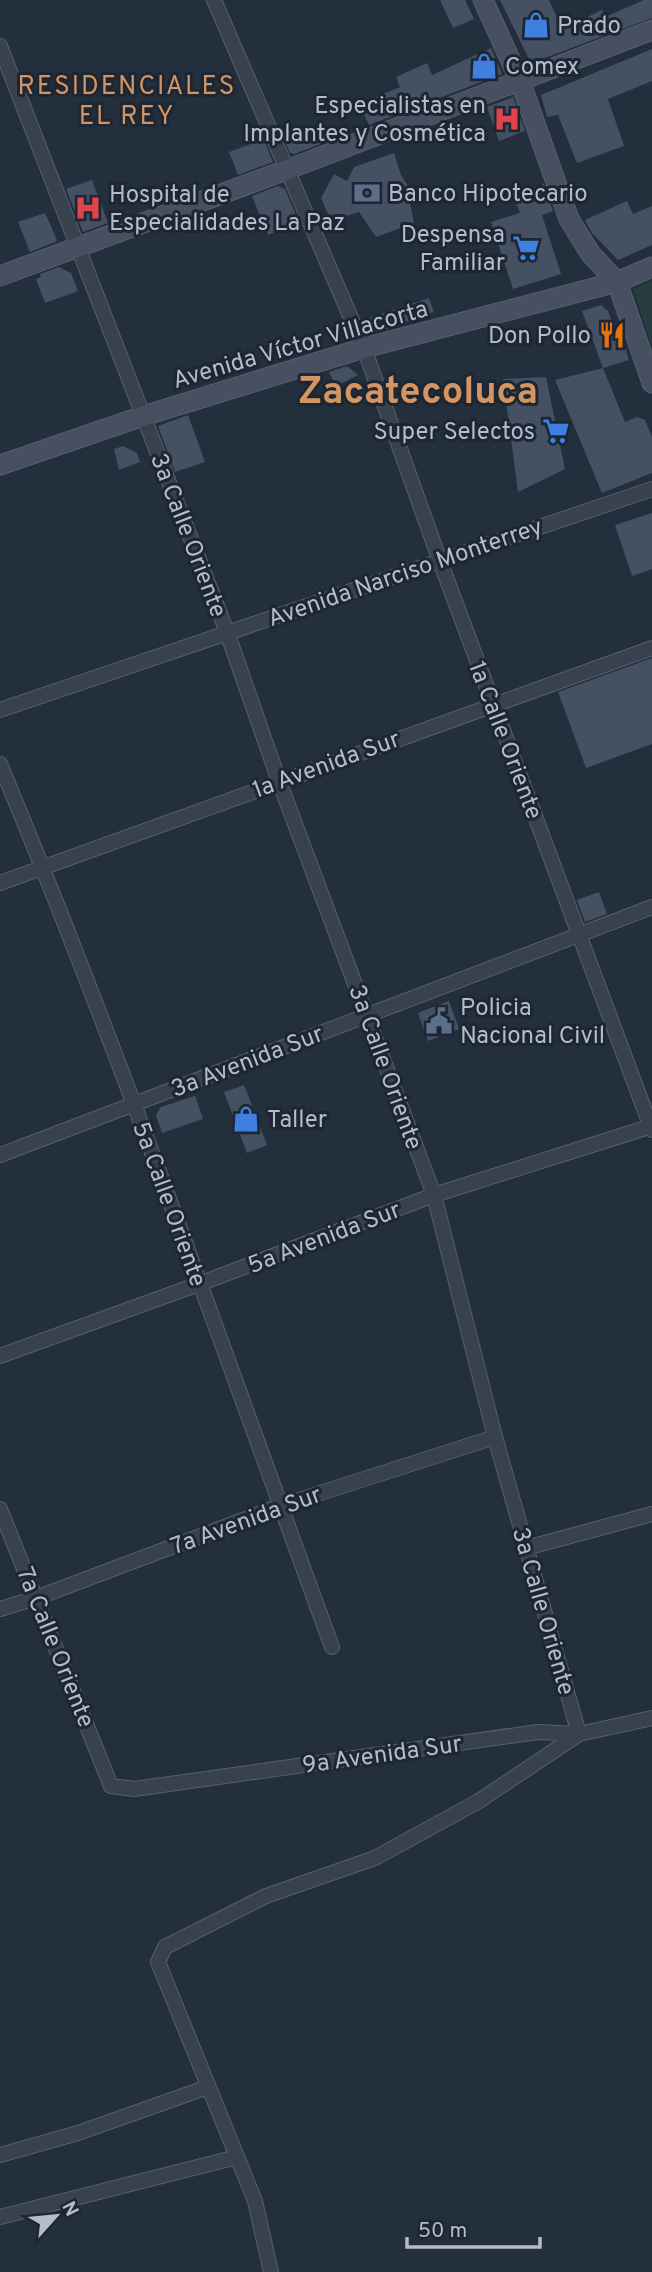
<svg xmlns="http://www.w3.org/2000/svg" width="652" height="2272" font-family="Overpass,sans-serif">
	<style>
		.green { fill: #263c3f }
		.building { fill: #455162 }
		.lines { fill: none; stroke-linecap: round; stroke-linejoin: round }
		.minor-casing { stroke: #565f6c; stroke-width: 16 }
		.secondary-casing { stroke: #565f6c; stroke-width: 21 }
		.minor { stroke: #38414e; stroke-width: 14 }
		.secondary { stroke: #465061; stroke-width: 19 }
		.labels { text-anchor: middle; stroke-width: 6; stroke-linejoin: round; paint-order: stroke }
		.poi-label { font-size: 24px; fill: #b4bcc9; stroke: #1d2633; text-anchor: start }
		.street-label { font-size: 24px; fill: #b4bcc9; stroke: #1d2633 }
		.neighbourhood-label { font-size: 26px; letter-spacing: 2px; fill: #d59563; stroke: #1d2633 }
		.town-label { font-size: 38px; font-weight: bold; fill: #d59563; stroke: #1d2633 }
	</style>
	<rect width="100%" height="100%" fill="#242f3e"/>
	<!-- green -->
	<path class="green" d="M652 281V347L633 289Z"/>
	<!-- building -->
	<path class="building" d="M440 0H465L474 19 453 28Z
		M500 0H549L562 29 602 10 605 17 644 0H652V18L531 63Z
		M491 48 502 74 369 125 359 104 400 87 396 77 427 63 432 75Z
		M652 49V81L608 99 624 146 577 163 558 115 547 117 541 95Z
		M513 97 525 131 499 141 487 107Z
		M320 124 326 142 294 154 290 153 284 139Z
		M260 130 273 162 238 175 229 152 251 144 248 135Z
		M394 153 401 175 410 189 412 198 410 204 414 223 376 237 359 212 331 221 321 198 334 174 347 181 354 167Z
		M92 180 108 223 83 232 66 189Z
		M544 184 553 211 542 215 561 274 513 289 491 222 520 213 513 195Z
		M278 186 285 189 299 222 268 235 252 196Z
		M627 201 633 214 652 206V245L618 260 592 233 585 220Z
		M45 213 57 240 55 242 30 252 18 222Z
		M59 267 71 273 78 291 45 303 36 279 41 277 40 274Z
		M429 298 434 312 378 332H369L363 320Z
		M601 305 608 311 614 328 619 329 629 360 603 368 582 311Z
		M347 366 358 375 336 386 329 372Z
		M603 368 625 422 637 417 645 420 652 437V473L602 493 555 380Z
		M546 377 565 469 518 492 503 379Z
		M188 415 205 462 175 472 158 426Z
		M123 446 137 453 140 462 119 470 114 449Z
		M652 513V569L632 576 615 525Z
		M652 658V744L586 768 558 692Z
		M599 892 607 914 585 922 577 900Z
		M449 1001 459 1029 428 1041 418 1013Z
		M244 1085 267 1145 247 1153 224 1092Z
		M195 1096 203 1119 162 1133 156 1115 161 1107Z"/>
	<g class="lines">
		<!-- minor casing -->
		<g class="minor-casing">
			<path id="minor" d="M214 0 364 348 440 561 652 1130
				M0 46 227 632 279 781 434 1195 495 1437 579 1734
				M0 710 652 489
				M0 764C121 1054 224 1352 332 1647
				M0 883 652 648
				M0 1155 652 907
				M0 1356 199 1284 434 1195 652 1126
				M0 1509 111 1786 134 1789 538 1732 579 1734 652 1718
				M526 1548 652 1514
				M0 1609 36 1598 280 1506 495 1437
				M0 2155 78 2133 208 2087
				M0 2217 237 2157
				M271 2272 255 2201 158 1962 165 1947 266 1896 375 1858 479 1801 579 1734"/>
		</g>
		<!-- secondary casing -->
		<g class="secondary-casing">
			<path id="secondary" d="M483 0 520 81 569 219 590 253 617 282 652 383
				M0 276 289 169 652 30
				M0 465 143 416 364 348 617 282 652 267"/>
		</g>
		<!-- minor -->
		<use href="#minor" class="minor"/>
		<!-- secondary -->
		<use href="#secondary" class="secondary"/>
	</g>
	<!-- icons -->
	<defs>
		<g id="shop-bare" transform="scale(2.1)"><path d="M-5-2.5h2.3a2.7 3.5 0 0 1 5.4 0H5L5.5 6h-11ZM-1.5-2.5h3a1.5 2.3 0 0 0-3 0Z" fill="#3f7fe0" stroke="#1d2633" stroke-width="2.5" paint-order="stroke"/></g>
		<g id="hospital-bare" transform="scale(2.1)"><path d="M-5-5h3v3.5h4V-5h3V5h-3V1.5h-4V5h-3Z" fill="#e0444e" stroke="#1d2633" stroke-width="2.5" paint-order="stroke"/></g>
		<g id="bank-bare" transform="scale(2.1)"><path d="M-6-4H6V4H-6ZM0-2.3a2.3 2.3 0 1 0 0 4.6a2.3 2.3 0 1 0 0-4.6Z" fill="#5c6f8a" stroke="#1d2633" stroke-width="2.5" paint-order="stroke"/></g>
		<g id="supermarket-bare" transform="scale(2.1)"><path d="M-6-5.5h2.5l.6 2H6L4.5 2H-2.5L-4.4-4H-6ZM-1.5 3.2a1.3 1.3 0 1 0 .1 0ZM3 3.2a1.3 1.3 0 1 0 .1 0Z" fill="#3f7fe0" stroke="#1d2633" stroke-width="2.5" paint-order="stroke"/></g>
		<g id="restaurant-bare" transform="scale(2.1)"><path d="M-5-6h1v4h1v-4h1v4h1v-4h1v5L-1.5 .5V6h-2V.5L-5-1ZM5-6V6H3V1.5H1.5Q1.5-4 5-6Z" fill="#e8710a" stroke="#1d2633" stroke-width="2.5" paint-order="stroke"/></g>
		<g id="civic-bare" transform="scale(2.1)"><path d="M-.6-6.5H3V-4.5H.6V-3L4-1V1h2V6H-6V1h2V-1L-.6-3ZM-1.2 2.5V6h2.4V2.5Z" fill="#5c6f8a" stroke="#1d2633" stroke-width="2.5" paint-order="stroke"/></g>
	</defs>
	<g fill-rule="evenodd">
		<use href="#shop-bare" x="536" y="25"/>
		<use href="#shop-bare" x="484" y="66"/>
		<use href="#hospital-bare" x="507" y="119"/>
		<use href="#bank-bare" x="367" y="193"/>
		<use href="#hospital-bare" x="88" y="208"/>
		<use href="#supermarket-bare" x="526" y="248"/>
		<use href="#restaurant-bare" x="612" y="335"/>
		<use href="#supermarket-bare" x="556" y="431"/>
		<use href="#civic-bare" x="439" y="1021"/>
		<use href="#shop-bare" x="246" y="1119"/>
	</g>
	<g class="labels">
		<!-- poi labels -->
		<g class="poi-label">
			<text x="557" y="33">Prado</text>
			<text x="505" y="74">Comex</text>
			<text x="486" y="113" text-anchor="end">Especialistas en<tspan x="486" dy="28">Implantes y Cosmética</tspan></text>
			<text x="388" y="201">Banco Hipotecario</text>
			<text x="109" y="202">Hospital de<tspan x="109" dy="28">Especialidades La Paz</tspan></text>
			<text x="505" y="242" text-anchor="end">Despensa<tspan x="505" dy="28">Familiar</tspan></text>
			<text x="591" y="343" text-anchor="end">Don Pollo</text>
			<text x="535" y="439" text-anchor="end">Super Selectos</text>
			<text x="460" y="1015">Policia<tspan x="460" dy="28">Nacional Civil</tspan></text>
			<text x="267" y="1127">Taller</text>
		</g>
		<!-- street labels -->
		<g class="street-label">
			<text transform="translate(300 344) rotate(-16)" y="8">Avenida Víctor Villacorta</text>
			<text transform="translate(189 535) rotate(69)" y="8">3a Calle Oriente</text>
			<text transform="translate(405 572) rotate(-19)" y="8">Avenida Narciso Monterrey</text>
			<text transform="translate(506 740) rotate(69)" y="8">1a Calle Oriente</text>
			<text transform="translate(326 764) rotate(-20)" y="8">1a Avenida Sur</text>
			<text transform="translate(247 1061) rotate(-21)" y="8">3a Avenida Sur</text>
			<text transform="translate(386 1067) rotate(70)" y="8">3a Calle Oriente</text>
			<text transform="translate(170 1204) rotate(70)" y="8">5a Calle Oriente</text>
			<text transform="translate(324 1237) rotate(-21)" y="8">5a Avenida Sur</text>
			<text transform="translate(246 1520) rotate(-20)" y="8">7a Avenida Sur</text>
			<text transform="translate(544 1611) rotate(74)" y="8">3a Calle Oriente</text>
			<text transform="translate(56 1647) rotate(68)" y="8">7a Calle Oriente</text>
			<text transform="translate(382 1754) rotate(-8)" y="8">9a Avenida Sur</text>
		</g>
		<!-- neighbourhood labels -->
		<g class="neighbourhood-label">
			<text x="127" y="94">RESIDENCIALES<tspan x="127" dy="30">EL REY</tspan></text>
		</g>
		<!-- town labels -->
		<g class="town-label">
			<text x="418" y="403">Zacatecoluca</text>
		</g>
	</g>
	<!-- north arrow -->
	<g transform="translate(56 2216) rotate(63)" stroke="#1d2633" stroke-width="5" paint-order="stroke">
	<path d="M0-5L12 26L0 18L-12 26Z" fill="#b4bcc9"/>
	<text y="-10" font-size="19" font-weight="bold" text-anchor="middle" fill="#b4bcc9">N</text>
	</g>
	<!-- scale -->
	<path d="M407 2237v10h133v-10" fill="none" stroke="#b4bcc9" stroke-width="3.5"/>
	<text x="418" y="2237" font-size="21" fill="#b4bcc9" stroke="#1d2633" stroke-width="5" paint-order="stroke">50 m</text>
</svg>
